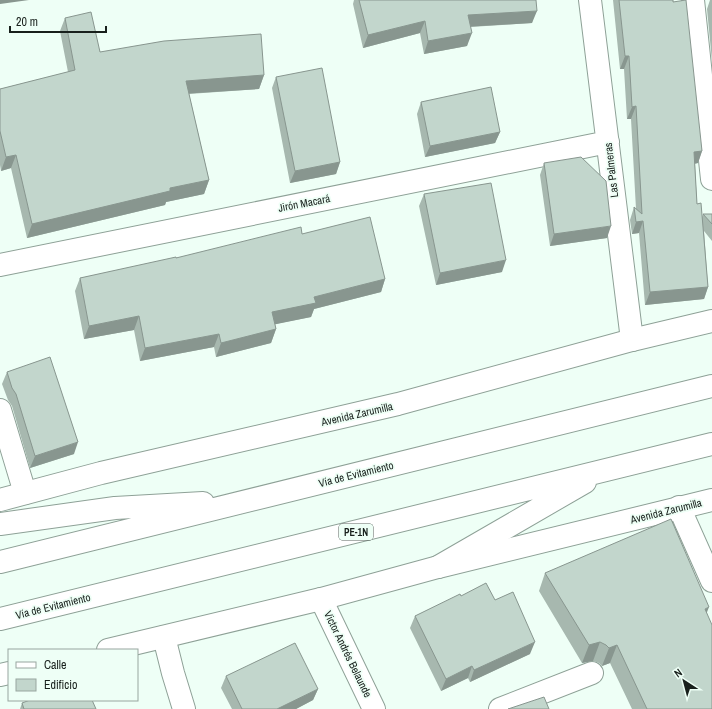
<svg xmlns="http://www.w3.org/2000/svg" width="712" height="709" font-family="'Archivo Narrow',sans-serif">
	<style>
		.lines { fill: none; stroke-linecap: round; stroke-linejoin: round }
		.minor-casing { stroke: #8ea197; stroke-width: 24 }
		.major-casing { stroke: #8ea197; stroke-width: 24 }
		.highway-casing { stroke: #8ea197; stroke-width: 24 }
		.minor { stroke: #fff; stroke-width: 22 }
		.major { stroke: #fff; stroke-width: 22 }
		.highway { stroke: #fff; stroke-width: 22 }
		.wall { fill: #a7b8af }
		.shaded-wall { fill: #88968f }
		.building { fill: #c2d6cc; stroke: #88968f }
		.labels { text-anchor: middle; stroke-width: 3.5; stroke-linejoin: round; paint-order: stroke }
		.shield { fill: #eefff6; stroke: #58635d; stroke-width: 1 }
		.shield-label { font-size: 10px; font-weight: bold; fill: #18201c }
		.street-label { font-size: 11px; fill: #18201c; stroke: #eefff6 }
	</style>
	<rect width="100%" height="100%" fill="#eefff6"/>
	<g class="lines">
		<!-- minor casing -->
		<g class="minor-casing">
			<path id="minor" d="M590 0 632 340
				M693 0 712 179
				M0 265 608 142
				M0 410 25 493
				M679 507 712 581
				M321 599 374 709
				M164 637 173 673 184 709
				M500 709 592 673"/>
		</g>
		<!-- major casing -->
		<g class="major-casing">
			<path id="major" d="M0 500 101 473 398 404 632 340 712 321
				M108 650 321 599 438 567 712 500
				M0 675 9 673"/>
		</g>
		<!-- highway casing -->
		<g class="highway-casing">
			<path id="highway" d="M0 524 115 508 203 503
				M0 562 712 386
				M438 567 585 482
				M0 619 712 444"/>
		</g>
		<!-- minor -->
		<use href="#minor" class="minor"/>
		<!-- major -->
		<use href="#major" class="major"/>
		<!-- highway -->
		<use href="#highway" class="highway"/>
	</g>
	<!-- wall -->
	<path class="wall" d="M354 0H536L532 23 470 27 467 46 424 54 420 33 363 48 353 4Z
		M613 0H673L702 151 698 163 695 164 697 204 702 217 703 214H712V241L704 231 708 287 704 299 645 305 639 233 632 234 630 220 634 207 636 209 631 119H627L624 69H620Z
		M710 0H712V61L707 9Z
		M65 18 100 52 264 75 259 89 189 94 209 180 204 194 166 202 165 205 27 238 11 168 1 171 0 165V89L68 72 60 31Z
		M276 77 340 162 336 174 290 183 272 88Z
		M421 102 500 132 495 143 425 157 417 114Z
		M544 163 607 238 550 246 540 175Z
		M424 194 502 272 436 285 419 206Z
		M302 234 385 279 381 292 314 309 311 317 275 324 276 329 271 343 216 357 214 347 140 361 134 330 84 339 75 291 80 278Z
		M7 372 74 454 30 468 12 406 8 400 2 384Z
		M545 573 707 613 712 709H632L610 663 602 666 599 663 593 661 582 663 539 591Z
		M461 596 495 600 530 654 470 682 468 678 441 691 410 628 415 616Z
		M226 676 318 689 313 700 296 709H232L221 688Z
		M22 703 96 709H20Z"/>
	<!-- shaded-wall -->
	<path class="shaded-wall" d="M0 0H29L0 4Z
		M537 11 532 23 464 27 468 15Z
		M425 21 420 33 363 48 368 35Z
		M472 33 467 46 424 54 428 41Z
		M625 56H629L624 69H620Z
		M264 75 259 89 181 94 186 81Z
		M636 106 631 119H627L632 107Z
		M500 132 495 143 425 157 430 146Z
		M702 151 698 163 689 164 694 152Z
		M16 155 11 168 1 171 6 157Z
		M340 162 336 174 290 183 295 171Z
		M209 180 204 194 166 202 165 205 27 238 32 224 170 188Z
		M643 221 639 233 632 234 636 222Z
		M611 226 607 238 550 246 554 234Z
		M506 260 502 272 436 285 440 273Z
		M385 279 381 292 314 309 311 317 267 326 272 312 314 297Z
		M708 287 704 299 645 305 650 292Z
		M139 316 134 330 84 339 89 326Z
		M276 329 271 343 216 357 221 343Z
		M219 334 214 347 140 361 145 348Z
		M78 442 74 454 30 468 35 456Z
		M709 607 702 625 705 609Z
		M535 642 530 654 470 682 474 670Z
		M600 642 593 661 582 663 589 645Z
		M617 645 610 663 602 666 609 648Z
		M472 666 468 678 441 691 446 679Z
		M318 689 313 700 296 709H277Z"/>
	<!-- building -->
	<path class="building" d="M359 0H536L537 11 468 15 472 33 428 41 425 21 368 35Z
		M619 0H673V2L686 0 702 151 694 152 697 204 701 203 708 287 650 292 643 221 636 222 634 207 642 214 636 106 632 107 629 56H625Z
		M91 12 100 52 164 41 261 34 264 75 186 81 209 180 170 188V191L32 224 16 155 6 157 0 131V89L75 70 65 18Z
		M322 68 340 162 295 171 276 77Z
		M491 87 500 132 430 146 421 102Z
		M581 157 606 181 611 226 554 234 544 163Z
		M491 183 506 260 440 273 424 194Z
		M703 214H712V224Z
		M370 217 385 279 314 297 316 303 272 312 276 329 221 343 219 334 145 348 139 316 89 326 80 278 176 257V258L301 227 302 234Z
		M50 357 78 442 35 456 16 394 12 388 7 372Z
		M671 519 709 607 705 609 712 625V709H647L617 645 609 648 606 645 600 642 589 645 545 573Z
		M486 583 495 600 513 592 535 642 474 670 472 666 446 679 415 616 460 594 461 596Z
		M295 643 318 689 277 709H242L226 676Z
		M544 697 549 709H508Z
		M30 700H92L96 709H24L22 703Z"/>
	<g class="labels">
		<!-- shield labels -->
		<rect class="shield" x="339" y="524" width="34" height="16" rx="3"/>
		<g class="shield-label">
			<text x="356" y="536">PE-1N</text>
		</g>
		<!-- street labels -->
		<g class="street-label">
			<text transform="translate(611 170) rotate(-97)" y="4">Las Palmeras</text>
			<text transform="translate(304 203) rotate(-11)" y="4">Jirón Macará</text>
			<text transform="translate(357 414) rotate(-13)" y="4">Avenida Zarumilla</text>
			<text transform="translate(356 474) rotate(-14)" y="4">Vía de Evitamiento</text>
			<text transform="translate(666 511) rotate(-14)" y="4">Avenida Zarumilla</text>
			<text transform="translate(53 606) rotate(-14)" y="4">Vía de Evitamiento</text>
			<text transform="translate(348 654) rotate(64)" y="4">Victor Andrés Belaunde</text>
		</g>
	</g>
	<!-- legend -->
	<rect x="8" y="649" width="130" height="52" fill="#eefff6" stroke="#98a69f"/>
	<rect x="16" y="662" width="20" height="6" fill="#ffffff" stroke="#98a69f"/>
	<text x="44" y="669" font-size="12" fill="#18201c">Calle</text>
	<rect x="16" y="679" width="20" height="12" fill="#c2d6cc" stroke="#98a69f"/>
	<text x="44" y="689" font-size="12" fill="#18201c">Edificio</text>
	<!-- north arrow -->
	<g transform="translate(684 681) rotate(324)" stroke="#eefff6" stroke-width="3" paint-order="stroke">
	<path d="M0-3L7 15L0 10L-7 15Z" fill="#18201c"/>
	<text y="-6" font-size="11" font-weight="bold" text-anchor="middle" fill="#18201c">N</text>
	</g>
	<!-- scale -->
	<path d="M10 26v6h96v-6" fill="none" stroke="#18201c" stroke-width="2"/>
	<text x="16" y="26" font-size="12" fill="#18201c" stroke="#eefff6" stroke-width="3" paint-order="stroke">20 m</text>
</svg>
